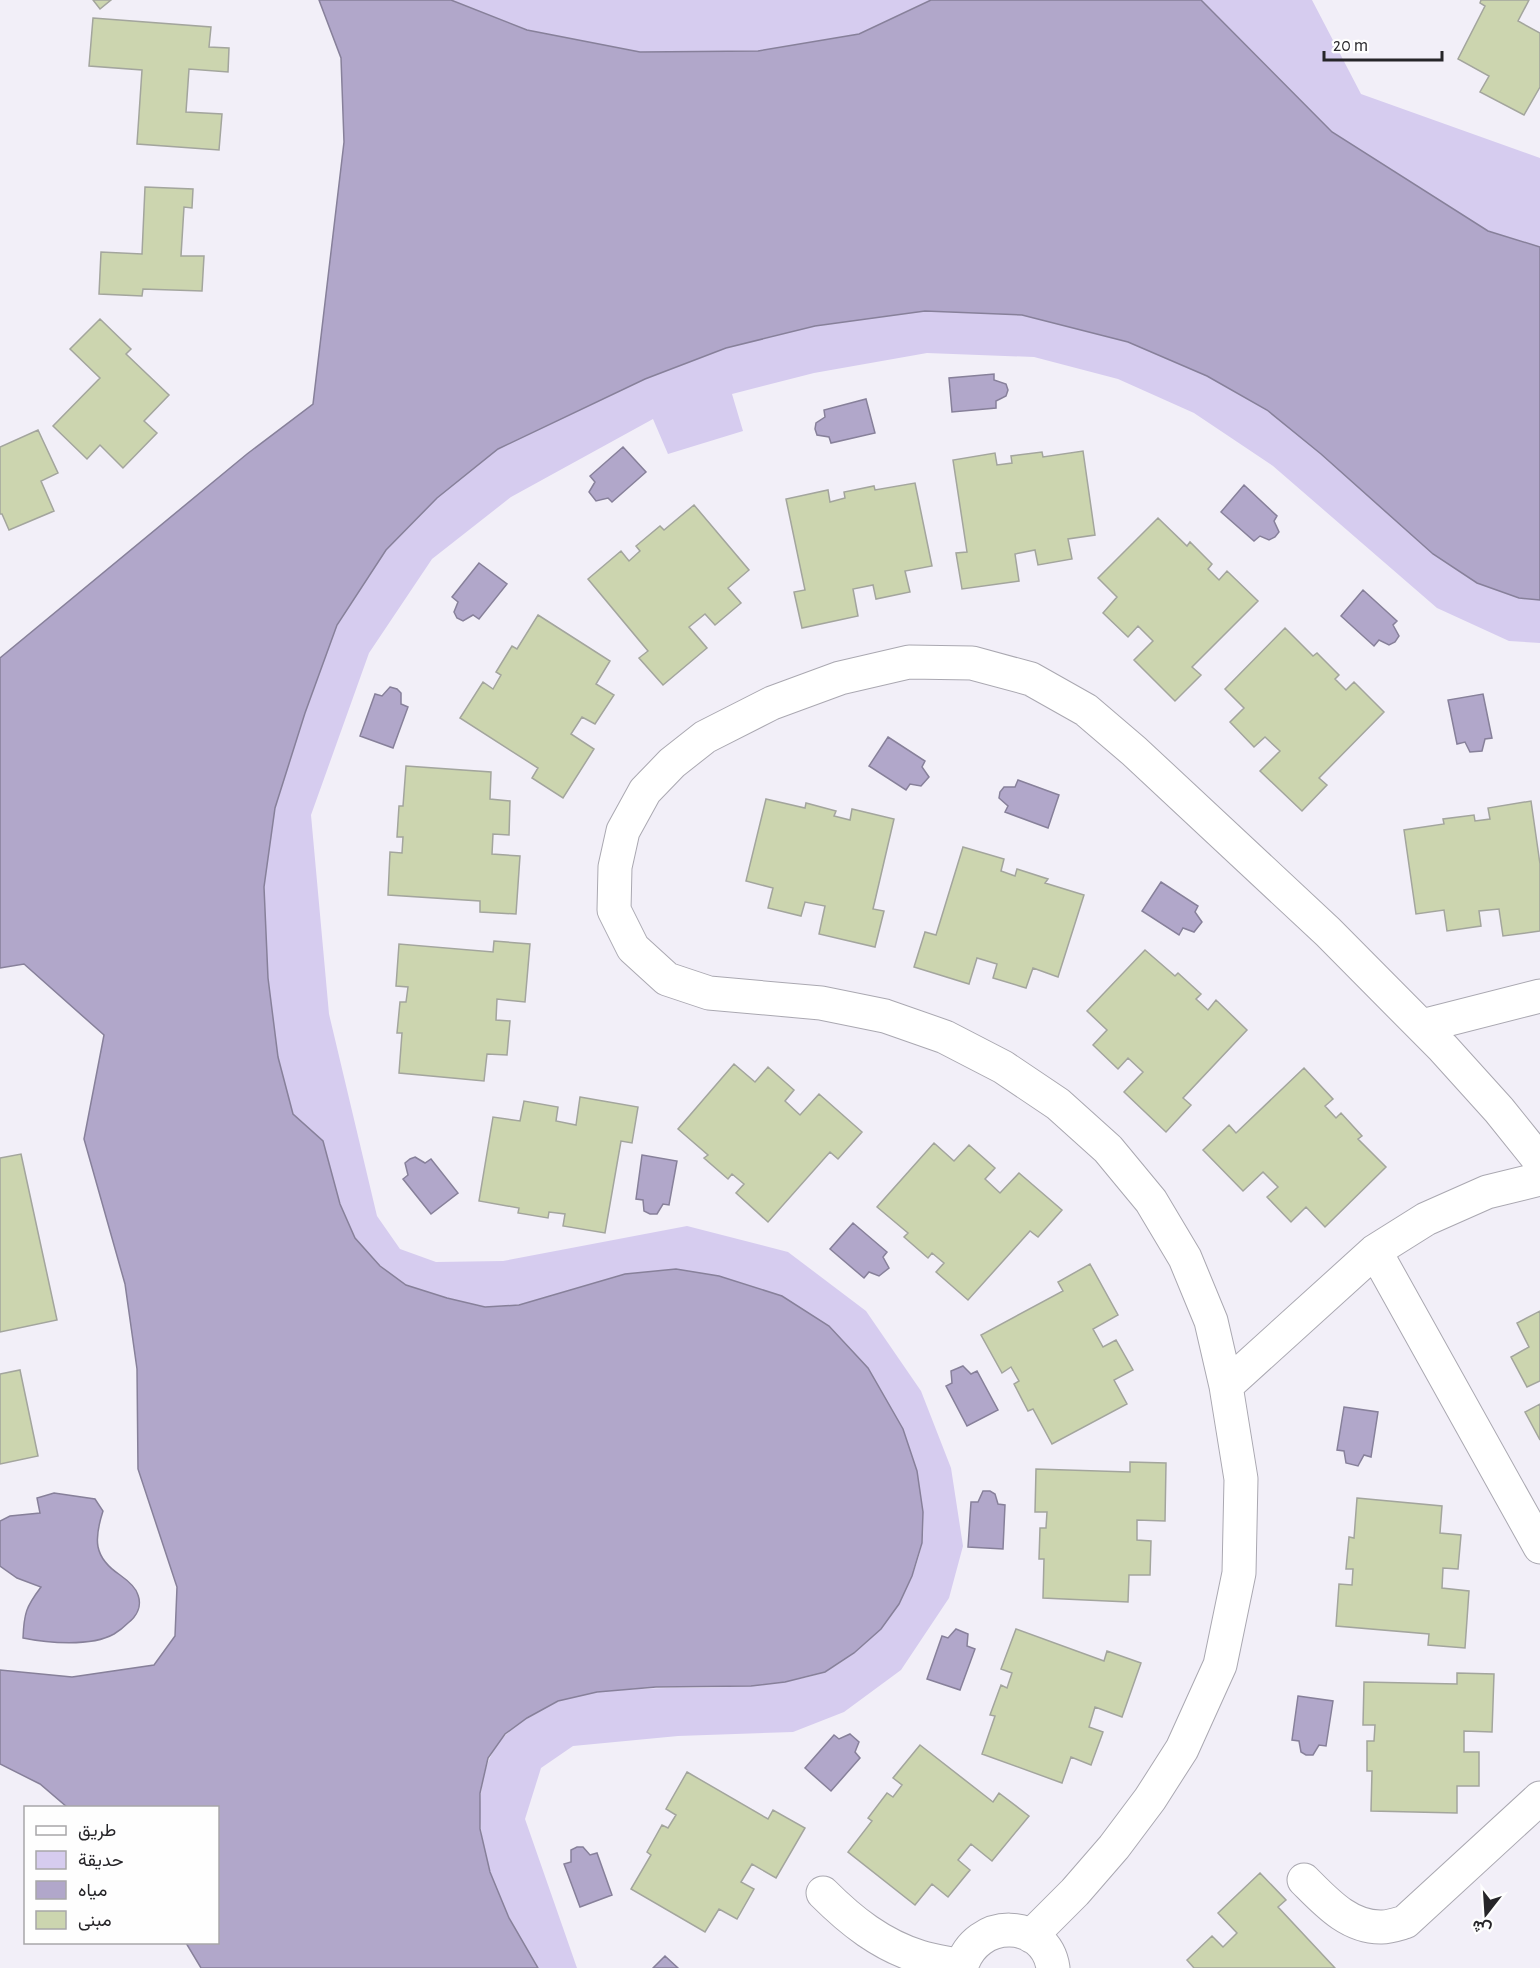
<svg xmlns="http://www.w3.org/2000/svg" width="1540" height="1968" font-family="'Alegreya Sans',Vazirmatn,sans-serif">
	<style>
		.green { fill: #d6ccef }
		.water { fill: #b1a7ca; stroke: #87809a; stroke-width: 1.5 }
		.building { fill: #ccd5af; stroke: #a3a59d; stroke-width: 1.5 }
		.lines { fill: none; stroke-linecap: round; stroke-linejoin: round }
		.street-casing { stroke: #aaa8b1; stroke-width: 35 }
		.street { stroke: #fff; stroke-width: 33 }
	</style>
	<rect width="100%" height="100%" fill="#f2eff8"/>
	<!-- green -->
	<path class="green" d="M451 0H931L859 34 758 51 640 52 527 30Z
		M1201 0H1312L1361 94 1540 158V247L1488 231 1332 132Z
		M925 311 1022 315 1128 342 1207 376 1267 410 1321 454 1433 554 1477 583 1519 598 1540 600V643L1509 641 1437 608 1273 466 1194 413 1118 379 1034 357 927 353 814 373 732 394 743 431 668 454 653 419 511 497 432 559 369 653 311 815 329 1014 377 1216 400 1249 436 1262 503 1261 687 1226 788 1252 866 1311 921 1391 951 1468 963 1546 949 1598 901 1670 844 1712 793 1732 678 1736 573 1746 541 1768 525 1819 577 1968H538C503 1912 468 1843 484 1776 491 1746 506 1730 533 1715 541 1711 548 1706 557 1702 577 1693 602 1691 623 1690 672 1686 721 1690 769 1684 785 1681 812 1678 826 1671 876 1645 910 1598 922 1544 924 1534 923 1523 923 1512L829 1326 782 1296 719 1276 675 1269 625 1274 519 1305 485 1307 447 1298 406 1285 380 1266 355 1238 340 1204 323 1141 293 1114 278 1057 268 978 264 887 275 808 305 713 337 625 386 550 437 498 498 449 645 379 726 348 815 326Z"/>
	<!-- water -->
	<path class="water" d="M319 0H451L527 30 640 52 758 51 859 34 931 0H1201L1332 132 1488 231 1540 247V600L1519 598 1477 583 1433 554 1321 454 1267 410 1207 376 1128 342 1022 315 925 311 815 326 726 348 645 379 498 449 437 498 386 550 337 625 305 713 275 808 264 887 268 978 278 1057 293 1114 323 1141 340 1204 355 1238 380 1266 406 1285 447 1298 485 1307 519 1305 625 1274 676 1269 719 1276 782 1296 829 1326 868 1368 903 1429 917 1471 923 1512 922 1543 912 1576 899 1604 881 1629 854 1653 825 1672 785 1682 751 1686 656 1687 597 1692 558 1701 527 1718 505 1734 488 1758 480 1793V1829L490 1872 509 1918 538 1968H201L186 1943 218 1942V1808L67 1807 40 1784 0 1764V1670L72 1677 154 1665 175 1636 177 1587 138 1469 137 1369 125 1284 84 1139 104 1035 24 964 0 968V658L247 454 313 404 344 142 341 58Z
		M994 374V380L1006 384 1008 390 1006 396 996 401V408L952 412 949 378Z
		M866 399 875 433 831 443 829 437 817 435 815 429 816 423 825 417 824 410Z
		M623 447 646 472 612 502 608 498 596 501 589 492 595 482 590 476Z
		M1244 485 1277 516 1274 521 1279 532 1275 537 1269 540 1260 536 1254 541 1221 512Z
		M479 563 507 584 479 619 473 615 463 621 457 618 454 612 458 602 452 597Z
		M1363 590 1397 621 1393 625 1399 636 1395 642 1389 645 1379 640 1374 646 1341 616Z
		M390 687 397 689 401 693V704L408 707 393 748 360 736 375 694 382 696Z
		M1483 694 1492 738 1485 739 1482 751 1470 752 1465 742 1457 744 1448 700Z
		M888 737 925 761 922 767 929 777 921 786 910 784 906 790 869 766Z
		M1018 780 1059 795 1048 828 1005 812 1008 806 999 798 1000 792 1004 787H1015Z
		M1161 882 1198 906 1195 912 1202 922 1194 932 1183 928 1179 935 1142 911Z
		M642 1155 677 1161 669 1205 663 1204 657 1214H650L644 1211 643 1200 636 1199Z
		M415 1157 425 1163 431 1159 458 1193 431 1214 403 1179 408 1175 405 1163 410 1159Z
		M853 1223 887 1252 883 1257 889 1268 879 1276 869 1272 864 1278 830 1249Z
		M963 1366 971 1374 977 1371 998 1410 967 1426 946 1386 952 1383 951 1371Z
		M1344 1407 1378 1412 1371 1457 1364 1455 1358 1466 1346 1463 1344 1451 1337 1450Z
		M983 1491H990L995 1494 998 1504 1005 1505 1003 1549 968 1547 971 1502H978Z
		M54 1493 95 1499 103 1511C94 1539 93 1557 120 1575 127 1580 136 1587 138 1595 142 1606 137 1616 128 1623 124 1627 119 1631 114 1634 91 1647 47 1643 23 1638 24 1613 26 1607 41 1587L17 1578 0 1566V1521L10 1516 40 1513 37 1498Z
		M956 1629 968 1634 967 1646 975 1649 960 1690 927 1679 942 1636 948 1638Z
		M1298 1696 1333 1701 1326 1746 1319 1745 1313 1755H1306L1301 1752 1299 1741 1292 1740Z
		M850 1734 859 1742 855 1752 860 1758 831 1791 805 1768 834 1735 839 1739Z
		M577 1847H583L590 1855 597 1853 612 1895 580 1907 564 1864 571 1862V1850Z
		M665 1956 678 1968H653Z"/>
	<!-- building -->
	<path class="building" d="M93 0H111L100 9Z
		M1481 0H1529L1518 21 1540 33V87L1524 115 1480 92 1489 76 1458 59 1485 6 1480 3Z
		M93 18 211 27 209 47 229 48 228 72 189 69 186 112 222 114 219 150 137 144 142 70 89 66Z
		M145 187 193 189 192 208 184 207 181 256H204L202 291 143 289 142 296 99 294 101 252 142 254Z
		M100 319 131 349 126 354 169 395 144 421 157 433 123 468 100 445 87 459 53 426 100 378 70 349Z
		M38 430 58 473 41 481 54 511 9 530 2 514H0V447Z
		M1083 451 1095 535 1068 539 1072 559 1038 565 1035 550 1015 554 1019 581 962 589 956 553 967 552 953 460 995 453 997 465 1012 463 1011 456 1042 452 1043 457Z
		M915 483 932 566 905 571 910 592 876 599 873 585 853 589 858 616 802 628 794 592 805 590 786 499 828 490 830 502 845 498 844 492 874 486 875 490Z
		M694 505 749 570 728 588 741 603 715 625 705 614 689 627 707 648 663 685 639 658 648 651 588 579 621 551 629 561 640 551 636 546 660 526 664 530Z
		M1158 518 1187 546 1190 542 1212 564 1208 569 1219 580 1227 571 1258 601 1192 667 1201 675 1175 701 1134 660 1153 641 1138 626 1128 637 1103 613 1117 597 1098 578Z
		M538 615 610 661 596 684 614 695 595 724 582 717 571 734 594 749 563 798 532 778 538 768 460 718 483 682 493 689 501 675 496 672 512 646 517 649Z
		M1285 628 1313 656 1317 653 1339 675 1335 679 1346 690 1354 682 1384 712 1319 778 1327 785 1302 811 1260 771 1280 751 1265 737 1254 747 1230 722 1244 708 1225 689Z
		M406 766 491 772 490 799 510 801 509 835 493 834 492 854 520 856 516 914 480 912V901L388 895 390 852 402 853 403 837H397L399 806H403Z
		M766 799 805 808 806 803 836 811 834 816 850 820 852 809 894 819 873 909 884 911 875 947 819 934 825 906 805 902 801 916 768 908 773 888 746 881Z
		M1531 801 1540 864V931L1503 936 1499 909 1479 911 1481 926 1447 931 1444 910 1416 914 1404 830 1444 824 1443 819 1474 815 1475 821 1490 819 1488 808Z
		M963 847 1004 859 1001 871 1015 876 1017 869 1048 879 1045 883 1084 895 1058 977 1033 968 1026 988 993 978 997 964 977 958 969 984 914 967 925 932 936 935Z
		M494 941 530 944 525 1002 497 999 496 1020 510 1021 507 1055 487 1054 484 1081 399 1073 402 1033H397L400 1002H406L408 987 396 986 399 944 493 952Z
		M1145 950 1175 976 1178 973 1201 994 1196 999 1208 1010 1216 1000 1247 1030 1183 1098 1191 1105 1166 1132 1124 1092 1143 1072 1128 1058 1118 1069 1093 1045 1107 1030 1087 1011Z
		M734 1064 755 1082 768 1067 794 1090 785 1101 800 1115 819 1094 862 1132 838 1159 830 1152 768 1222 736 1193 744 1184 732 1174 728 1179 704 1158 708 1155 678 1129Z
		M1304 1068 1333 1099 1325 1106 1336 1118 1341 1113 1362 1136 1358 1139 1386 1167 1325 1227 1306 1207 1291 1222 1267 1197 1278 1187 1263 1172 1243 1191 1203 1150 1229 1125 1236 1133Z
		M580 1097 638 1107 632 1143 621 1141 605 1233 563 1226 565 1214 549 1212 548 1218 518 1213 519 1208 479 1201 493 1117 520 1121 524 1101 558 1107 556 1121 576 1125Z
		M934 1143 954 1161 969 1145 995 1168 985 1179 1000 1193 1019 1173 1062 1210 1038 1237 1030 1231 968 1300 936 1272 944 1263 932 1253 928 1258 904 1237 908 1233 877 1207Z
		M21 1154 57 1320 0 1332V1158Z
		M1090 1264 1118 1315 1093 1329 1103 1347 1116 1340 1133 1370 1114 1380 1127 1404 1052 1444 1033 1409 1028 1411 1014 1384 1019 1381 1011 1367 1002 1373 981 1335 1063 1291 1058 1282Z
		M1540 1311V1381L1527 1387 1511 1357 1529 1347 1517 1323Z
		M20 1370 38 1456 0 1464V1374Z
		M1540 1404V1440L1525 1412Z
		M1130 1462 1166 1463 1165 1521 1137 1520V1540L1151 1541 1150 1575H1129L1128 1602 1043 1598 1044 1559H1039L1040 1528H1046L1047 1512H1035L1036 1469 1130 1472Z
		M1357 1498 1442 1506 1440 1533 1461 1535 1458 1569 1443 1568 1442 1588 1469 1591 1465 1648 1428 1645 1429 1634 1336 1626 1339 1584 1352 1585 1353 1569H1346L1349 1537 1354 1538Z
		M1016 1629 1104 1661 1107 1651 1141 1663 1122 1717 1095 1707 1089 1727 1103 1732 1091 1765 1071 1757 1062 1783 982 1754 995 1716 990 1715 1001 1685 1007 1688 1012 1673 1001 1669Z
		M1457 1673 1494 1674 1492 1732 1464 1731V1752H1479V1786H1457V1813L1371 1811 1372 1771H1367V1741H1374L1375 1725H1363L1364 1682 1457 1684Z
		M920 1745 993 1802 999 1793 1029 1816 992 1861 971 1844 958 1860 970 1870 948 1897 932 1884 915 1905 848 1852 872 1821 868 1818 887 1793 893 1797 902 1785 893 1778Z
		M687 1772 768 1819 773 1810 805 1828 776 1878 752 1864 741 1882 754 1889 737 1919 719 1909 705 1932 631 1889 651 1855 647 1852 662 1825 668 1828 676 1815 666 1809Z
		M1260 1873 1286 1900 1278 1907 1335 1968H1194L1187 1960 1212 1936 1223 1947 1237 1933 1218 1913Z"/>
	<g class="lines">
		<!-- street casing -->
		<g class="street-casing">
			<path id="street" d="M1422 1026 1540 996
				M1375 1251 1540 1547
				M1226 1386 1375 1251 1426 1219 1487 1192 1540 1179
				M1304 1880C1326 1902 1349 1928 1382 1927 1389 1927 1398 1924 1405 1922L1540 1798
				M823 1893C851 1921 881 1945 920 1957 933 1961 948 1963 961 1966
				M1031 1936 1075 1892 1114 1847 1150 1799 1182 1749 1220 1665 1239 1573 1241 1479 1226 1386 1211 1321 1185 1258 1151 1201 1108 1149 1058 1104 1003 1067 945 1037 885 1016 821 1003 709 993 667 979 633 948 614 910 615 867 623 831 645 791 672 763 705 737 772 703 840 678 909 662 972 663 1031 679 1086 710 1134 751 1328 932 1443 1048 1499 1110 1540 1161
				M961 1968C976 1916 1046 1919 1053 1968"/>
		</g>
		<!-- street -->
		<use href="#street" class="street"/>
	</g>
	<!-- legend -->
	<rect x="24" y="1806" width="195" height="138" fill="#fefefe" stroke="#a8a7a9" stroke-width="1.5"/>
	<rect x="36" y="1826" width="30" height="9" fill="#ffffff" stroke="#a8a7a9" stroke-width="1.5"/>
	<text x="78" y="1836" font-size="18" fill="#262529">طريق</text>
	<rect x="36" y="1851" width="30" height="18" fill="#d6ccef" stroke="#a8a7a9" stroke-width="1.5"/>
	<text x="78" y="1866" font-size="18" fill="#262529">حديقة</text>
	<rect x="36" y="1881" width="30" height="18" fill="#b1a7ca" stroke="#a8a7a9" stroke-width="1.5"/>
	<text x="78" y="1896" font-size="18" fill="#262529">مياه</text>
	<rect x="36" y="1911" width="30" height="18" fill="#ccd5af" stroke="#a8a7a9" stroke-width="1.5"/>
	<text x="78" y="1926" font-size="18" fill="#262529">مبنى</text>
	<!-- north arrow -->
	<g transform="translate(1486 1914) rotate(197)" stroke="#fefefe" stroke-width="4.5" paint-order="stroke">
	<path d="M0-4.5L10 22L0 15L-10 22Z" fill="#262529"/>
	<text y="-9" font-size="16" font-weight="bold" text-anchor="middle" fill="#262529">ش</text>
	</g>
	<!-- scale -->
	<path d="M1324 51v9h118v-9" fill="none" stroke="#262529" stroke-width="3"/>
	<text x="1333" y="51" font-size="18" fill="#262529" stroke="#fefefe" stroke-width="4.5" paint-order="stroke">20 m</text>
</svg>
